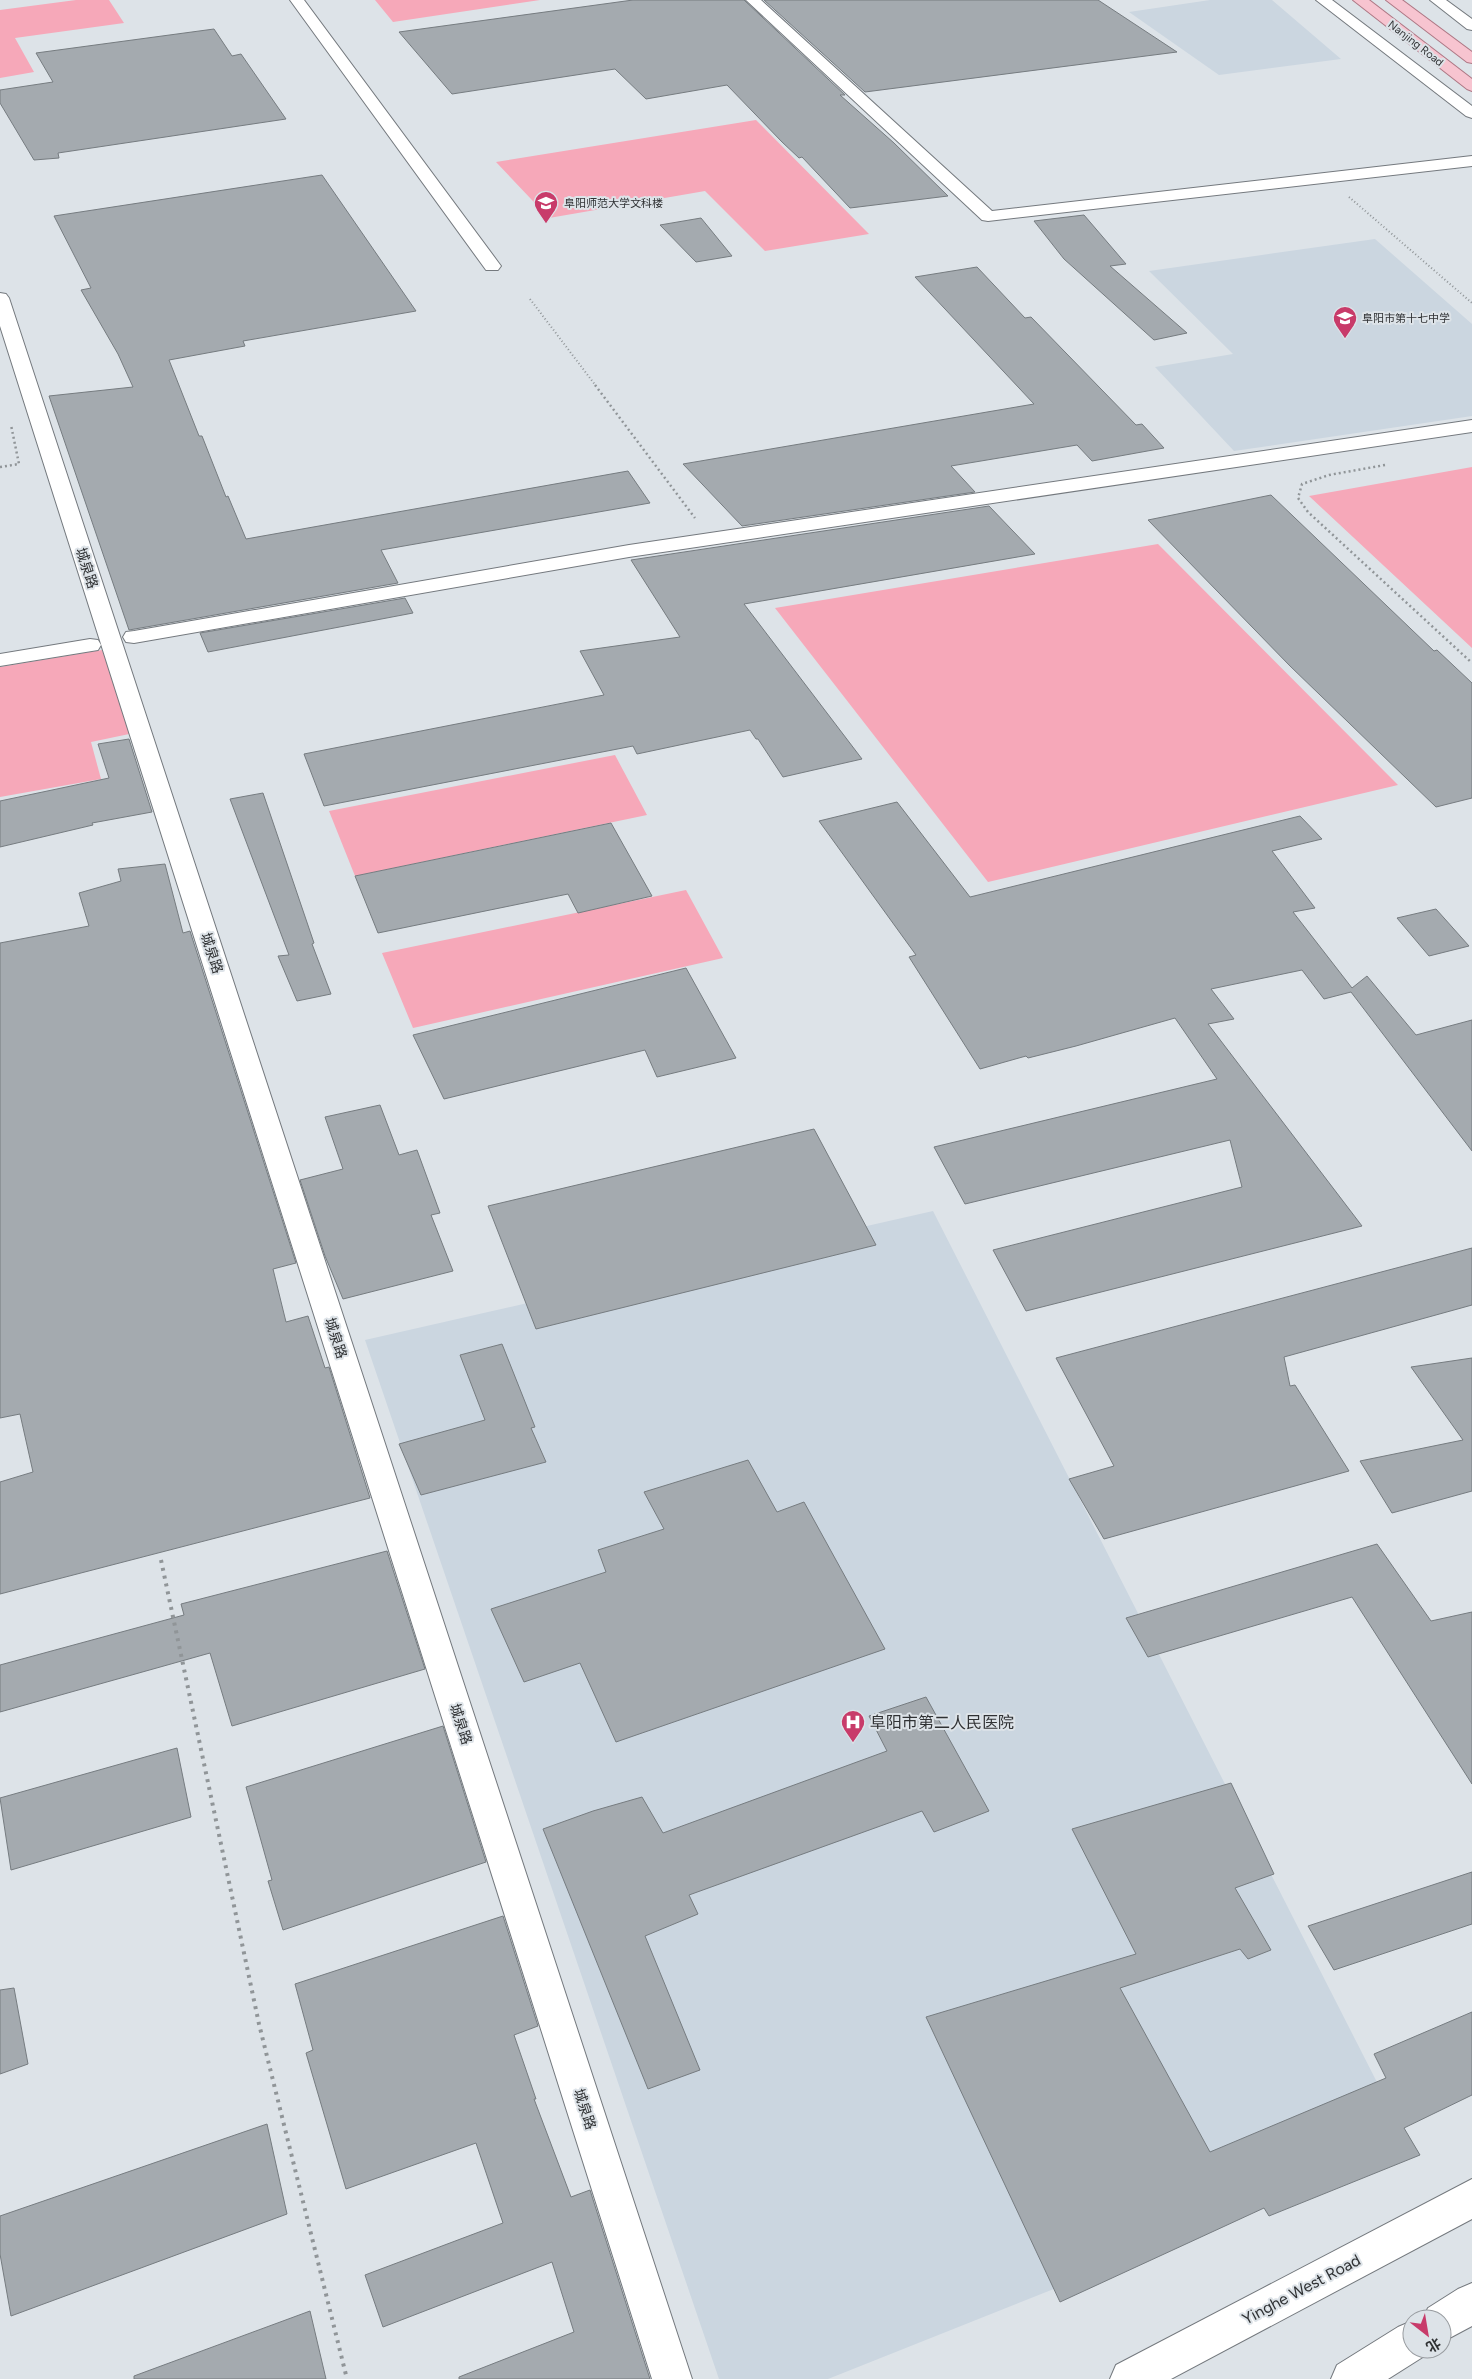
<svg xmlns="http://www.w3.org/2000/svg" width="1472" height="2379" font-family="Figtree,'Noto Sans SC',sans-serif">
	<style>
		.built { fill: #cbd6e0 }
		.green { fill: #f6a8b9 }
		.building { fill: #a4aaaf; stroke: #767c80 }
		.lines { fill: none; stroke-linecap: round; stroke-linejoin: round }
		.street-casing { stroke: #74797e; stroke-width: 2 }
		.secondary-casing { stroke: #74797e; stroke-width: 2 }
		.primary-casing { stroke: #ae7885; stroke-width: 2 }
		.path-far2 { stroke: #909598; stroke-width: 2; stroke-dasharray: 1 2.5; stroke-linecap: butt }
		.path-far1 { stroke: #909598; stroke-width: 2.5; stroke-dasharray: 2 3; stroke-linecap: butt }
		.path { stroke: #909598; stroke-width: 4; stroke-dasharray: 3 5; stroke-linecap: butt }
		.street { fill: #fff; fill-rule: evenodd }
		.secondary { fill: #fff; fill-rule: evenodd }
		.primary { fill: #f7c4d0; fill-rule: evenodd }
		.labels { text-anchor: middle; stroke-width: 4; stroke-linejoin: round; paint-order: stroke }
		.far-street-label { font-size: 11px; fill: #303234; stroke: #dde3e8 }
		.far-poi-label { font-size: 11px; fill: #303234; stroke: #dde3e8; text-anchor: start }
		.street-label { font-size: 14px; fill: #303234; stroke: #dde3e8 }
		.near-poi-label { font-size: 16px; fill: #303234; stroke: #dde3e8; text-anchor: start }
		.near-street-label { font-size: 16px; fill: #303234; stroke: #dde3e8 }
	</style>
	<rect width="100%" height="100%" fill="#dde3e8"/>
	<!-- built -->
	<path class="built" d="M1210 0H1272L1341 59 1219 75 1129 12Z
		M1375 239 1472 324V416L1234 451 1155 367 1233 354 1149 271Z
		M933 1211 1410 2147 828 2379H719L365 1340Z"/>
	<!-- green -->
	<path class="green" d="M76 0H109L124 23 15 38 34 72 0 78V10Z
		M375 0H540L393 22Z
		M756 120 869 234 765 251 705 191 549 218 496 162Z
		M1472 467V648L1309 496Z
		M1158 544 1398 785 988 882 775 608Z
		M102 650 134 733 91 742 101 779 0 797V667Z
		M615 755 647 815 355 876 329 811Z
		M686 890 723 958 413 1028 382 953Z"/>
	<!-- building -->
	<path class="building" d="M633 0H744L845 95H840L894 143 948 196 850 208 802 157 799 158 782 142 727 85 646 99 615 69 452 94 399 32Z
		M764 0H1098L1177 52 865 92Z
		M214 29 232 56 241 54 286 119 58 153 59 158 34 160 0 103V90L53 82 36 53Z
		M322 175 416 311 243 341 245 346 169 360 199 436H202L226 497 228 496 246 539 628 471 650 503 381 550 398 583 129 630 49 396 133 387 118 354 81 290 91 288 54 216Z
		M1084 215 1126 264 1110 266 1187 333 1154 340 1064 259 1034 221Z
		M701 218 732 256 696 262 660 225Z
		M977 267 1025 318 1031 317 1136 425 1142 424 1164 448 1092 461 1077 445 951 466 975 492 742 526 683 464 1034 404 915 277Z
		M1271 495 1434 651 1437 650 1472 683V798L1436 807 1290 666 1148 520Z
		M989 506 1035 554 744 604 862 759 783 777 758 739H756L750 730 637 754 633 746 324 806 304 754 604 695 580 651 680 637 631 560Z
		M405 598 413 613 208 652 200 633Z
		M129 739 152 812 92 823 93 825 0 847V801L109 778 98 744Z
		M263 793 314 943 312 944 331 994 297 1001 278 956 289 955 230 799Z
		M897 802 970 897 1300 816 1322 839 1272 851 1315 908 1293 912 1352 988 1367 976 1416 1035 1472 1020V1151L1351 992 1324 999 1302 970 1211 989 1234 1019 1208 1024 1362 1226 1026 1311 993 1250 1242 1187 1230 1140 965 1204 934 1147 1217 1079 1175 1018 1076 1046 1028 1058 1026 1056 980 1069 909 957 916 955 819 821Z
		M611 823 652 896 578 913 568 894 378 933 355 876Z
		M165 864 183 933 190 931 296 1263 273 1269 286 1322 308 1316 325 1368 329 1367 370 1498 0 1594V1482L33 1472 20 1414 0 1418V943L89 926 79 893 121 881 118 869Z
		M1436 909 1469 946 1429 956 1397 918Z
		M686 968 736 1058 657 1077 645 1050 444 1099 413 1035Z
		M380 1105 399 1155 417 1150 440 1213 431 1215 453 1271 343 1299 325 1256 300 1180 343 1169 325 1117Z
		M814 1129 876 1245 536 1329 488 1206Z
		M1472 1248V1305L1284 1357 1290 1386 1295 1385 1349 1471 1104 1539 1069 1479 1114 1466 1056 1358Z
		M502 1344 535 1427 531 1428 546 1462 421 1495 399 1444 485 1420 460 1355Z
		M1472 1358V1491L1392 1513 1360 1461 1463 1440 1411 1367Z
		M748 1460 777 1512 804 1502 885 1649 616 1742 580 1663 524 1682 491 1609 606 1572 598 1550 664 1529 644 1492Z
		M1377 1544 1431 1621 1472 1612V1784L1352 1597 1148 1657 1126 1618Z
		M387 1551 425 1669 232 1726 210 1653 0 1712V1665L184 1615 181 1604Z
		M926 1697 989 1811 934 1832 922 1811 689 1895 698 1914 645 1936 700 2070 648 2089 543 1829 593 1811 642 1797 663 1833 887 1751 869 1716Z
		M443 1726 486 1862 283 1930 268 1881 272 1880 246 1787Z
		M177 1748 191 1817 11 1870 0 1798Z
		M1231 1783 1274 1874 1235 1888 1271 1950 1248 1959 1240 1949 1120 1988 1210 2152 1386 2078 1374 2054 1472 2012V2095L1404 2128 1420 2155 1269 2216 1264 2208 1060 2302 926 2017 1136 1954 1072 1829Z
		M1472 1872V1924L1334 1970 1308 1926Z
		M503 1916 538 2026 514 2035 536 2099H534L571 2197 590 2190 650 2379H459V2377L574 2332 552 2262 383 2327 365 2275 503 2223 476 2143 346 2189 306 2053 313 2050 295 1984Z
		M14 1988 28 2064 0 2074V1990Z
		M267 2124 287 2214 11 2316 0 2254V2216Z
		M310 2311 326 2379H134V2376Z"/>
	<g class="lines">
		<!-- street casing -->
		<g class="street-casing">
			<path id="street" d="M290 0H304L498 262 501 266 498 270H486Z
				M746 0H761L992 211 1472 156V166L988 221 982 220Z
				M0 293 6 294 9 298 692 2379H652L0 326Z"/>
		</g>
		<!-- secondary casing -->
		<g class="secondary-casing">
			<path id="secondary" d="M1316 0H1332L1472 106V118L1466 116Z
				M1430 0H1446L1472 19V30L1467 29Z
				M1472 420V432L629 557 134 643 126 642 123 637 126 632 134 631 629 545Z
				M90 639 98 640 101 645 98 650 0 666V654Z
				M1472 2179V2219L1171 2379H1110L1116 2365Z
				M1472 2283V2326L1442 2342V2319H1423L1428 2308 1458 2289Z
				M1412 2321V2349H1429L1426 2355 1388 2379H1331L1337 2365 1398 2327Z"/>
		</g>
		<!-- primary casing -->
		<g class="primary-casing">
			<path id="primary" d="M1353 0H1369L1472 79V91L1467 89Z
				M1386 0H1402L1472 52V63L1467 62Z"/>
		</g>
		<!-- path-far2 -->
		<path class="path-far2" d="M1349 197 1472 303
			M530 299 596 386"/>
		<!-- path-far1 -->
		<path class="path-far1" d="M595 385 695 518
			M1385 465 1329 475 1302 484 1298 498 1308 512 1472 663
			M0 467 19 464 11 425"/>
		<!-- path -->
		<path class="path" d="M161 1560 259 2024 347 2379"/>
		<!-- street -->
		<use href="#street" class="street"/>
		<!-- secondary -->
		<use href="#secondary" class="secondary"/>
		<!-- primary -->
		<use href="#primary" class="primary"/>
	</g>
	<!-- icons -->
	<defs>
		<g id="university-pin" transform="scale(1.25)"><path d="M0 17L-7.5 6A9.5 9.5 0 1 1 7.5 6Z" fill="#c83b6a" stroke="#dde3e8"/><path d="M0-5L7-2L0 1L-7-2ZM-4 1L0 2.5L4 1V4Q0 6-4 4Z" fill="#fff"/></g>
		<g id="school-pin" transform="scale(1.25)"><path d="M0 17L-7.5 6A9.5 9.5 0 1 1 7.5 6Z" fill="#c83b6a" stroke="#dde3e8"/><path d="M0-5L7-2L0 1L-7-2ZM-4 1L0 2.5L4 1V4Q0 6-4 4Z" fill="#fff"/></g>
		<g id="hospital-pin" transform="scale(1.25)"><path d="M0 17L-7.5 6A9.5 9.5 0 1 1 7.5 6Z" fill="#c83b6a" stroke="#dde3e8"/><path d="M-5-5h3v3.5h4V-5h3V5h-3V1.5h-4V5h-3Z" fill="#fff"/></g>
	</defs>
	<g fill-rule="evenodd">
		<use href="#university-pin" x="546" y="203"/>
		<use href="#school-pin" x="1345" y="318"/>
		<use href="#hospital-pin" x="853" y="1722"/>
	</g>
	<g class="labels">
		<!-- far-street labels -->
		<g class="far-street-label">
			<text transform="translate(1416 43) rotate(38)" y="4">Nanjing Road</text>
		</g>
		<!-- far-poi labels -->
		<g class="far-poi-label">
			<text x="564" y="207">阜阳师范大学文科楼</text>
			<text x="1362" y="322">阜阳市第十七中学</text>
		</g>
		<!-- street labels -->
		<g class="street-label">
			<text transform="translate(87 568) rotate(72)" y="5">城泉路</text>
			<text transform="translate(212 953) rotate(72)" y="5">城泉路</text>
			<text transform="translate(336 1338) rotate(72)" y="5">城泉路</text>
			<text transform="translate(461 1724) rotate(72)" y="5">城泉路</text>
			<text transform="translate(585 2109) rotate(72)" y="5">城泉路</text>
		</g>
		<!-- near-poi labels -->
		<g class="near-poi-label">
			<text x="870" y="1728">阜阳市第二人民医院</text>
		</g>
		<!-- near-street labels -->
		<g class="near-street-label">
			<text transform="translate(1301 2289) rotate(-28)" y="6">Yinghe West Road</text>
		</g>
	</g>
	<!-- north arrow -->
	<g transform="translate(1427 2334) rotate(149)"><circle r="24" fill="#dde3e8" stroke="#989ca0"/>
	<path d="M0-4L9 19L0 12L-9 19Z" fill="#c83b6a"/>
	<text y="-8" font-size="14" font-weight="bold" text-anchor="middle" fill="#303234">北</text>
	</g>
</svg>
